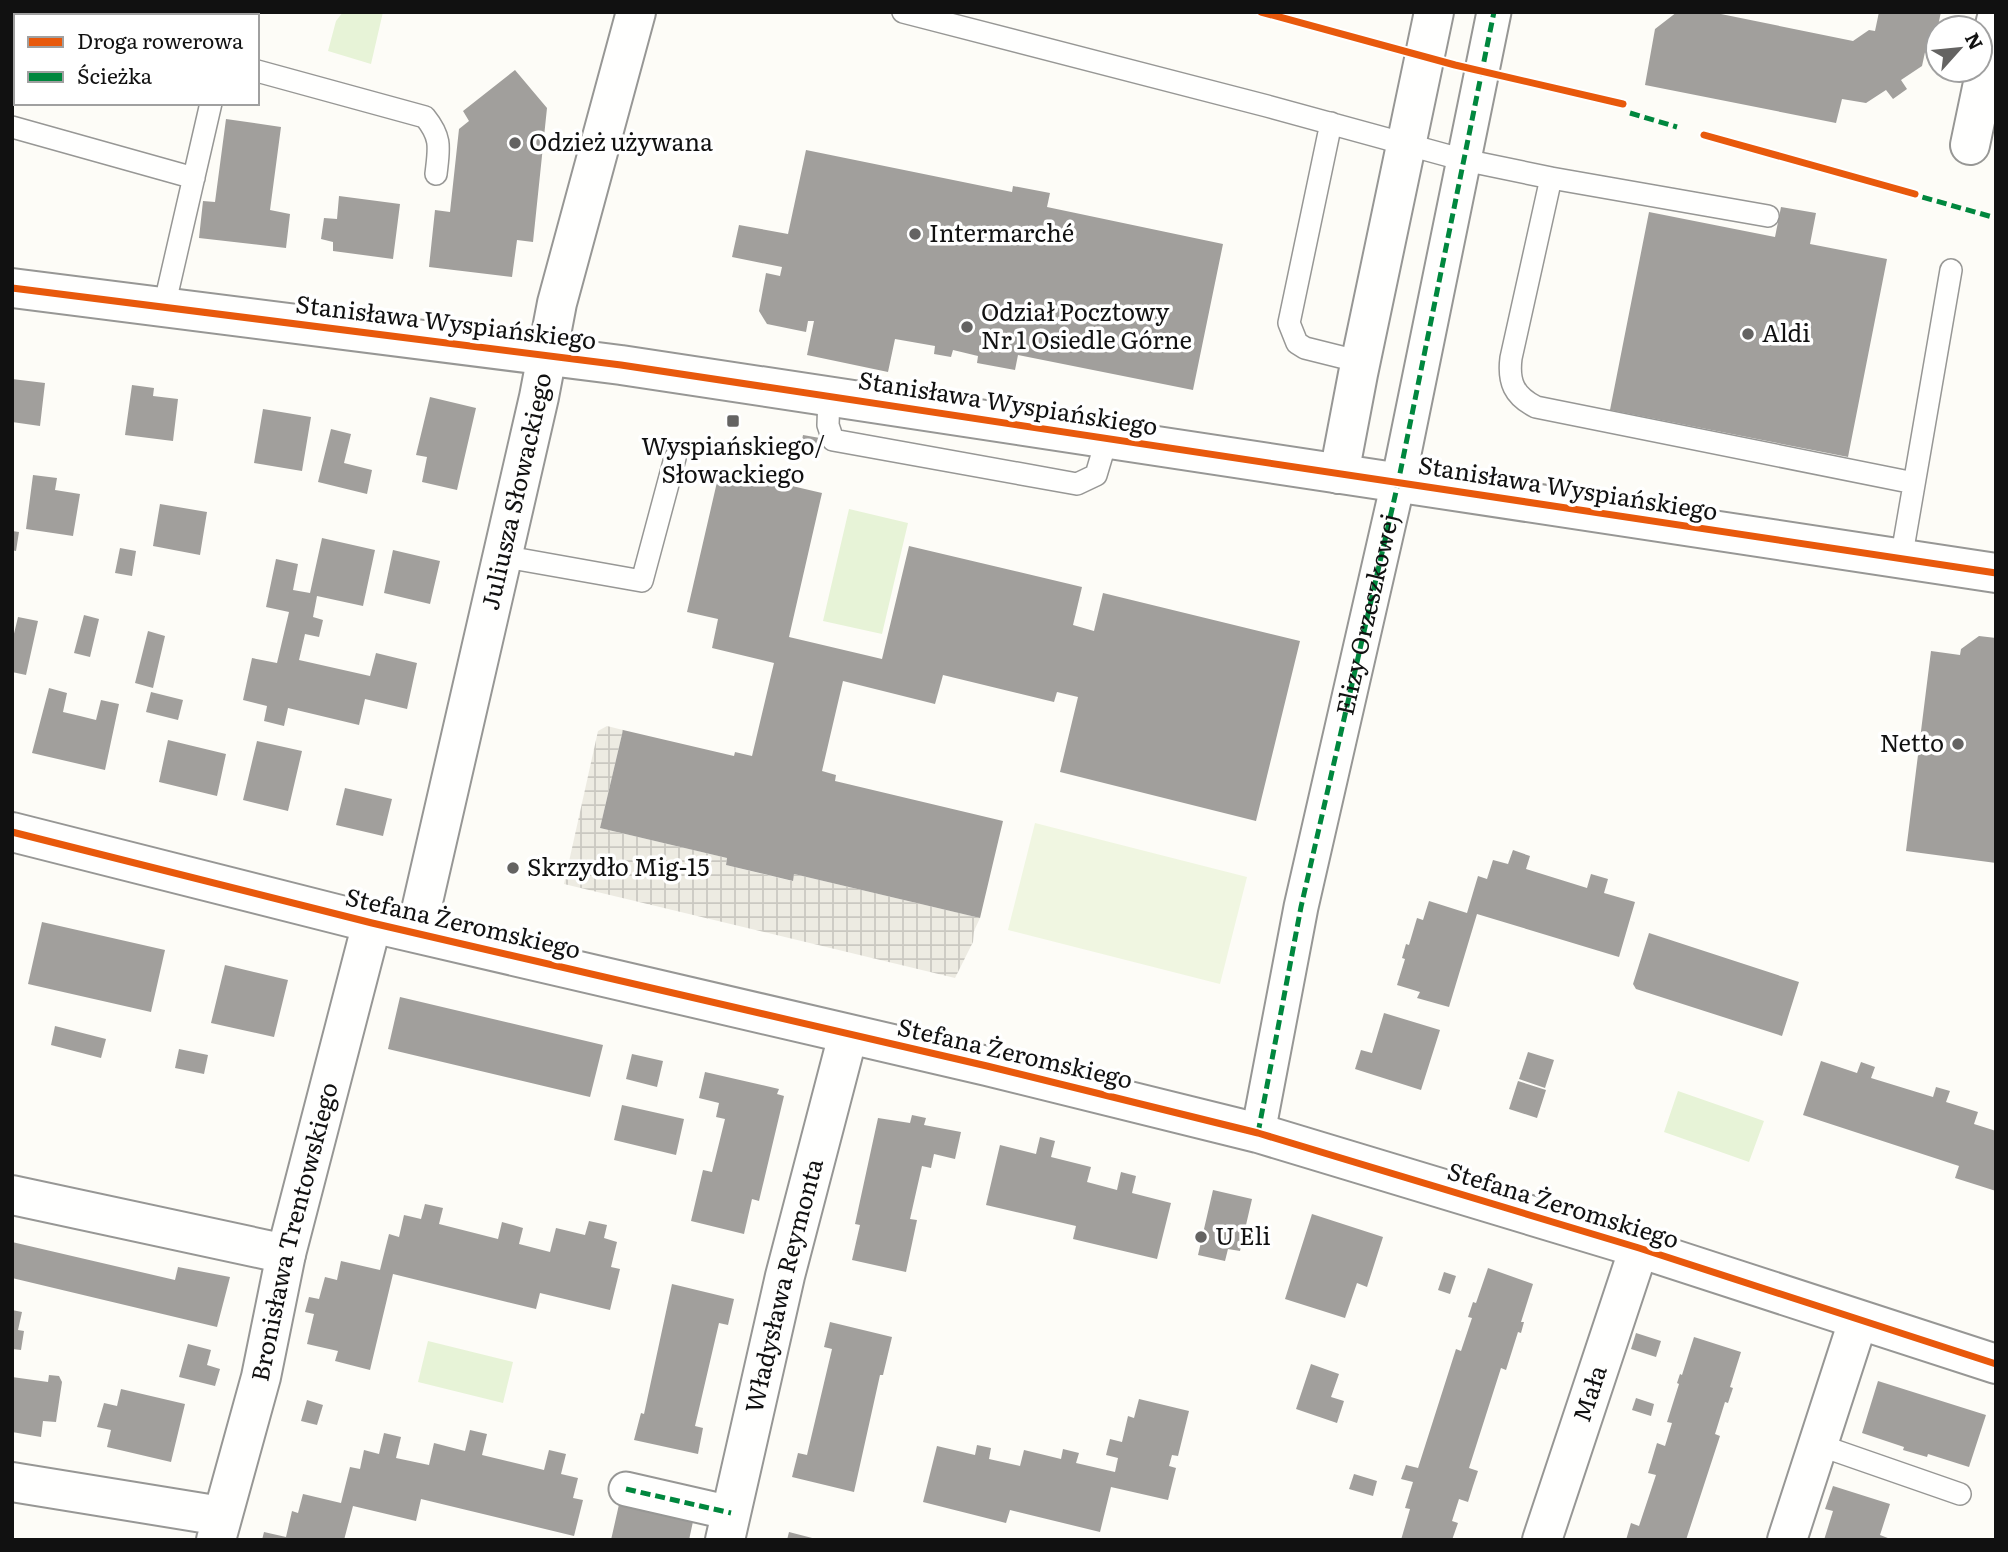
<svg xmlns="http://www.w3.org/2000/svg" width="2008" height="1552" font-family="Literata,serif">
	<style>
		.park { fill: #e7f3d7 }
		.pitch { fill: #f0f6e1 }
		.plaza { fill: url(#plaza-grid) }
		.building { fill: #a19f9c }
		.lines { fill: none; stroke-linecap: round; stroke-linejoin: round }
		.service-casing { stroke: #979795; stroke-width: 24 }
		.pedestrian-casing { stroke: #979795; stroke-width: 37 }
		.minor-casing { stroke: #979795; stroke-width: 42 }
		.service { stroke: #fffffe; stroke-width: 21 }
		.pedestrian { stroke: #fffffe; stroke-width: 33 }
		.minor { stroke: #fffffe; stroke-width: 38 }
		.quiet { stroke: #00873e; stroke-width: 5; stroke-dasharray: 10 5; stroke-linecap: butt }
		.cycleway-casing { stroke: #fff; stroke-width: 11 }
		.cycleway { stroke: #e8590c; stroke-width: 7 }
		.poi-dot { fill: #646362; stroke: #fff; stroke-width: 2.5 }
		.labels { text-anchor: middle; stroke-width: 7; stroke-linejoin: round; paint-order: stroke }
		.poi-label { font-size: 24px; fill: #111; stroke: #fff; text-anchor: start }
		.street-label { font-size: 24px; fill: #111; stroke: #fff }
	</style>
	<defs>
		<pattern id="plaza-grid" width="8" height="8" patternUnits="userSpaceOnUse" patternTransform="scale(1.75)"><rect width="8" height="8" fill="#edebe2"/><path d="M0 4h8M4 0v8" fill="none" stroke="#cac8c1"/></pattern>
	</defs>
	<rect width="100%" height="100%" fill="#fdfcf7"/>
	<!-- park -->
	<path class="park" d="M12 12H79L83 16H16V41L12 40Z
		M343 12H383L371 64 328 51 336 21Z
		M849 509 908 523 882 634 823 621Z
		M1678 1091 1764 1121 1749 1162 1664 1132Z
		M428 1341 513 1362 503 1403 418 1382Z"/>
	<!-- pitch -->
	<path class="pitch" d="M1035 823 1247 877 1220 984 1008 930Z"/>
	<!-- plaza -->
	<path class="plaza" d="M607 726 623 730 600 828 727 858 726 865 792 881 794 874 980 918 974 931 973 942 955 978 564 884 598 731Z"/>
	<!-- building -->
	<path class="building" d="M1677 12H1711L1853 41 1869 30 1875 31 1879 12H1941L1934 44 1927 43 1922 66 1901 80 1907 89 1893 99 1886 90 1866 103 1842 99 1836 123 1645 85 1655 29Z
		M515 70 547 108 533 242 517 240 512 277 429 267 435 210 450 212 459 129 469 121 463 111Z
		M226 119 281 127 270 210 290 214 286 248 199 238 203 201 215 202Z
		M806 150 1012 192 1013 186 1050 193 1047 207 1223 244 1193 390 1018 355 1015 370 977 363 978 356 953 350 951 357 934 354 935 346 895 339 888 372 807 355 814 321H808L806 332 767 324 759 311 766 273 780 276 782 267 732 257 739 225 788 234Z
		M339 196 400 204 393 259 333 251V242L321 239 324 218 337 219Z
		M1781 207 1816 213 1810 244 1887 259 1848 457 1610 410 1649 212 1775 237Z
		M12 379 45 383 40 426 12 422Z
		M132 385 154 388 153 396 178 399 173 441 125 435Z
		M430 397 476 408 457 490 422 482 427 457 416 455Z
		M263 409 311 417 302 471 254 463Z
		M331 429 351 434 344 463 372 470 367 494 318 482Z
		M803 435 820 438 818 448 801 445Z
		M720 469 822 493 789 637 882 659 909 546 1082 587 1073 625 1094 631 1103 593 1300 641 1256 821 1060 772 1078 697 1057 692 1054 702 943 675 935 704 843 681 822 771 836 775 835 781 1003 821 980 918 794 874 793 881 726 865 727 858 600 828 623 730 734 756 735 752 752 756 774 663 712 648 718 619 687 612Z
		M33 475 57 478 55 490 80 494 73 536 26 529Z
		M160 504 207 512 200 555 153 546Z
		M12 531 19 532 16 551 12 550Z
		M322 538 375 550 363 606 317 596 313 617 323 620 319 637 305 634 299 660 370 676 376 653 417 663 407 709 365 699 359 725 288 708 284 726 264 721 267 706 243 700 252 658 277 663 289 612 266 607 276 559 298 564 293 590 310 593Z
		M120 548 136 551 132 576 115 573Z
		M393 550 440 561 430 604 384 593Z
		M84 615 99 619 90 657 74 653Z
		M18 617 38 621 26 675 12 672V642Z
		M148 631 165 636 153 688 135 683Z
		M1979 636 1996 638V863L1906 851 1931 651 1960 655 1961 649Z
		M49 688 67 693 63 712 80 716 96 720 101 700 119 704 105 770 32 753Z
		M151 692 183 700 178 720 146 712Z
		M168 740 226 754 217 796 159 782Z
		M257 741 302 751 288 811 243 800Z
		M345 788 392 799 383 836 336 825Z
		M1513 850 1530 856 1526 869 1587 888 1591 874 1608 879 1604 893 1635 902 1619 957 1477 914 1449 1007 1417 998 1420 992 1397 985 1405 959 1402 958 1406 944 1409 945 1417 918 1423 920 1429 901 1467 913 1478 876 1487 879 1493 860 1508 864Z
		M42 922 165 950 151 1012 28 984Z
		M1649 933 1799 982 1782 1036 1636 989 1633 984Z
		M225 965 288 980 274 1037 211 1023Z
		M400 997 603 1045 590 1097 388 1049Z
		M1384 1013 1440 1030 1421 1090 1355 1069 1361 1050 1372 1053Z
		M55 1026 106 1039 101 1058 51 1045Z
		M179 1049 208 1055 204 1074 175 1068Z
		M1528 1052 1554 1060 1545 1088 1519 1079Z
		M632 1054 663 1061 657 1087 626 1079Z
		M1821 1061 1857 1073 1861 1062 1875 1067 1871 1078 1933 1097 1936 1087 1950 1091 1946 1102 1978 1112 1974 1124 1996 1131V1191L1955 1178 1959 1166 1803 1115Z
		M705 1072 779 1089 777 1094 784 1096 759 1201 752 1199 744 1234 691 1221 703 1170 712 1172 725 1119 716 1117 719 1103 699 1098Z
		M1518 1081 1546 1090 1537 1118 1509 1109Z
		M622 1105 684 1119 676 1155 614 1140Z
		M912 1115 926 1118 924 1125 961 1132 955 1159 934 1154 931 1168 922 1166 910 1219 917 1220 906 1272 852 1260 860 1225 855 1224 878 1118 910 1123Z
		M1040 1137 1055 1141 1051 1157 1091 1167 1087 1182 1117 1190 1121 1172 1136 1176 1132 1193 1171 1203 1157 1259 1073 1239 1076 1226 986 1205 1000 1145 1036 1154Z
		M1213 1190 1252 1199 1240 1251 1228 1249 1225 1261 1198 1255Z
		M425 1204 443 1208 439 1224 498 1239 502 1222 513 1225 523 1228 519 1244 550 1252 556 1228 585 1235 589 1221 607 1225 604 1238 617 1242 611 1267 620 1269 610 1310 540 1293 536 1309 393 1274 370 1370 335 1361 338 1351 307 1344 314 1314 305 1312 309 1297 319 1299 325 1277 337 1280 341 1261 380 1270 389 1234 399 1237 404 1215 421 1219Z
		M1312 1214 1383 1237 1367 1287 1357 1283 1345 1318 1285 1299Z
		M12 1242 175 1280 178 1267 230 1277 217 1327 12 1278Z
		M1488 1268 1533 1284 1521 1322H1524L1521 1333 1518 1332 1506 1370 1501 1368 1469 1468 1478 1471 1473 1486 1468 1502 1459 1499 1452 1521 1458 1523 1452 1540H1401L1410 1509 1405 1508 1413 1482 1401 1479 1406 1465 1418 1468 1456 1349 1461 1351 1472 1318 1468 1317 1473 1302 1476 1303Z
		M1444 1272 1456 1276 1450 1294 1438 1290Z
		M672 1284 734 1299 728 1325 719 1323 695 1426 703 1428 698 1454 634 1440 641 1413 644 1414Z
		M12 1310 22 1312 18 1330 24 1331 21 1350 12 1349Z
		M830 1322 892 1337 883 1375H880L854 1492 792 1477 798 1453 807 1455 832 1349 824 1347Z
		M1636 1333 1661 1341 1656 1357 1631 1349Z
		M1694 1337 1741 1352 1730 1387 1733 1388 1728 1403 1725 1402 1715 1434 1720 1436 1686 1540H1626L1631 1523 1639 1526 1656 1475 1648 1473 1657 1443 1665 1446 1672 1423 1667 1422 1679 1384 1677 1383 1680 1374 1682 1375Z
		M188 1344 211 1350 207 1365 220 1369 215 1386 179 1377Z
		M1311 1364 1339 1374 1331 1397 1344 1401 1337 1423 1296 1409Z
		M49 1375 59 1376 62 1382 56 1422 43 1421 41 1437 12 1432V1377L48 1382Z
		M1878 1381 1986 1415 1969 1467 1928 1454 1927 1457 1903 1450 1904 1447 1862 1433Z
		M121 1389 185 1404 171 1462 107 1447 111 1430 97 1427 104 1403 117 1406Z
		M1636 1398 1654 1404 1651 1416 1632 1410Z
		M1139 1399 1189 1411 1178 1456 1172 1455 1169 1466 1176 1468 1168 1500 1111 1487 1100 1532 1010 1510 1006 1523 923 1502 937 1446 975 1455 977 1445 991 1448 989 1459 1020 1466 1024 1450 1061 1459 1063 1449 1079 1453 1076 1463 1115 1472 1118 1458 1106 1455 1110 1439 1122 1442 1128 1416 1134 1418Z
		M307 1400 323 1405 317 1425 301 1421Z
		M470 1430 487 1434 482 1455 544 1470 549 1450 566 1454 561 1474 578 1478 573 1498 583 1500 574 1536 421 1499 416 1521 353 1506 344 1540H262L264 1532 286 1537 292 1511 298 1513 303 1494 341 1503 350 1467 360 1469 364 1450 379 1454 384 1433 401 1437 396 1458 429 1465 434 1443 465 1451Z
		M1354 1474 1377 1481 1373 1496 1349 1489Z
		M1833 1486 1890 1504 1880 1535 1893 1540H1824L1833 1511 1825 1509Z
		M620 1500 694 1517 689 1540H611Z
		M789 1532 816 1539V1540H787Z"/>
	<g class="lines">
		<!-- service casing -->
		<g class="service-casing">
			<path id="service" d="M903 12 1267 106 1464 160 1551 178 1511 358C1508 382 1514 396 1536 407L1914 483
				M257 71 425 117C442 138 439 148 436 174
				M1331 123 1289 323 1297 343 1305 348 1361 362
				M12 127 194 178
				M1551 178 1768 216
				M164 307 211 103
				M829 396 828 425 833 440 1077 484 1096 475 1107 438
				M501 556 642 581 675 458
				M1901 560 1951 270
				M1819 1445 1960 1494"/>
		</g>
		<!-- pedestrian casing -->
		<g class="pedestrian-casing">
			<g id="pedestrian">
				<path id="s1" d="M1258 1133 1301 907 1398 483 1494 12"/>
				<path d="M626 1489 731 1513"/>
			</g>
		</g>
		<!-- minor casing -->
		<g class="minor-casing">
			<g id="minor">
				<path d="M1970 145 1996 21"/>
				<path d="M12 288 621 365 1996 573"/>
				<path d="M1339 474 1358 374 1434 12"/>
				<path d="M12 832 372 923 987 1066 1258 1133 1639 1248 1996 1364"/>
				<path id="s2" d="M416 932 539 397 557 303 636 12"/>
				<path d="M12 1195 286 1254"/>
				<path d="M12 1482 221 1516"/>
				<path id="s3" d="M216 1540 261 1377 286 1254 372 923"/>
				<path id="s4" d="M725 1540 785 1276 848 1035"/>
				<path id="s5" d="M1542 1540 1639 1248"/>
				<path d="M1787 1540 1858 1321"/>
			</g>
		</g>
		<!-- service -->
		<use href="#service" class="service"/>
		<!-- pedestrian -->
		<use href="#pedestrian" class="pedestrian"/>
		<!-- minor -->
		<use href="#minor" class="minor"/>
		<!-- quiet -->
		<path class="quiet" d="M1630 113 1677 127
			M1908 193 1996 218
			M1258 1133 1301 907 1398 483 1494 12
			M626 1489 731 1513"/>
		<!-- cycleway casing -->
		<g class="cycleway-casing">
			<path id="cycleway" d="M1261 12 1455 65 1623 104
				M1704 135 1915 194
				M12 288 621 365 1996 573
				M12 832 372 923 987 1066 1258 1133 1639 1248 1996 1364"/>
		</g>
		<!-- cycleway -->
		<use href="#cycleway" class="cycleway"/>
	</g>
	<!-- markers -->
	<g class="poi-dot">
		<circle cx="515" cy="143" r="7"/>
		<circle cx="915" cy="234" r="7"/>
		<circle cx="967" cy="327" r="7"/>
		<circle cx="1748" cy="334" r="7"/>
		<rect x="726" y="414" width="14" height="14" rx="3.5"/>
		<circle cx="1958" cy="744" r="7"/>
		<circle cx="513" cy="868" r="7"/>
		<circle cx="1201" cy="1237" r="7"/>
	</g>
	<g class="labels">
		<!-- poi labels -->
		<g class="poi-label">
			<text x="529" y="151">Odzież używana</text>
			<text x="929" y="242">Intermarché</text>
			<text x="981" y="321">Odział Pocztowy<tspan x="981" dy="28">Nr 1 Osiedle Górne</tspan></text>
			<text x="1762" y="342">Aldi</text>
			<text x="733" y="455" text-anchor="middle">Wyspiańskiego/<tspan x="733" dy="28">Słowackiego</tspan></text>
			<text x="1944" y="752" text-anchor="end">Netto</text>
			<text x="527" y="876">Skrzydło Mig-15</text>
			<text x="1215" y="1245">U Eli</text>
		</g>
		<!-- street labels -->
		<g class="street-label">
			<text transform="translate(446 323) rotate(7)" y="8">Stanisława Wyspiańskiego</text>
			<text transform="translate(1008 404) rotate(9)" y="8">Stanisława Wyspiańskiego</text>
			<text transform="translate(1568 489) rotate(9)" y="8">Stanisława Wyspiańskiego</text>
			<text dy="8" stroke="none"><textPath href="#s2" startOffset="452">Juliusza Słowackiego</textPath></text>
			<text dy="8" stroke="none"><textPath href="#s1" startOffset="530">Elizy Orzeszkowej</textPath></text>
			<text transform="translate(463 924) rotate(13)" y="8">Stefana Żeromskiego</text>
			<text transform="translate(1015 1054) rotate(13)" y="8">Stefana Żeromskiego</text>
			<text transform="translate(1563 1206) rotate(17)" y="8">Stefana Żeromskiego</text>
			<text dy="8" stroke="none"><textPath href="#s3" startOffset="318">Bronisława Trentowskiego</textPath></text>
			<text dy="8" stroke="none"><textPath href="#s4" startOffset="261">Władysława Reymonta</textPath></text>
			<text dy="8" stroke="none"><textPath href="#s5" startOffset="154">Mała</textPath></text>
		</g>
	</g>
	<!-- border -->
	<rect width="2008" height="1552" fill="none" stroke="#111111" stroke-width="28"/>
	<!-- legend -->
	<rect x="14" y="14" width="245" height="91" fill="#ffffff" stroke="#a0a0a0" stroke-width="2"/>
	<rect x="28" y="37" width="35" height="10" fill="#e8590c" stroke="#a0a0a0" stroke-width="2"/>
	<text x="77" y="49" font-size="21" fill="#111111">Droga rowerowa</text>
	<rect x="28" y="72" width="35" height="10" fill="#00873e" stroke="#a0a0a0" stroke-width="2"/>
	<text x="77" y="84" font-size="21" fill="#111111">Ścieżka</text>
	<!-- north arrow -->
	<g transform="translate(1959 49) rotate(63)"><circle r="33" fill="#ffffff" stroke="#a0a0a0" stroke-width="2"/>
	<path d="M0-5L12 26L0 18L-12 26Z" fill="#646362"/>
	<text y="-10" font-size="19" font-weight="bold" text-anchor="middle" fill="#111111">N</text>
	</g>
</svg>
